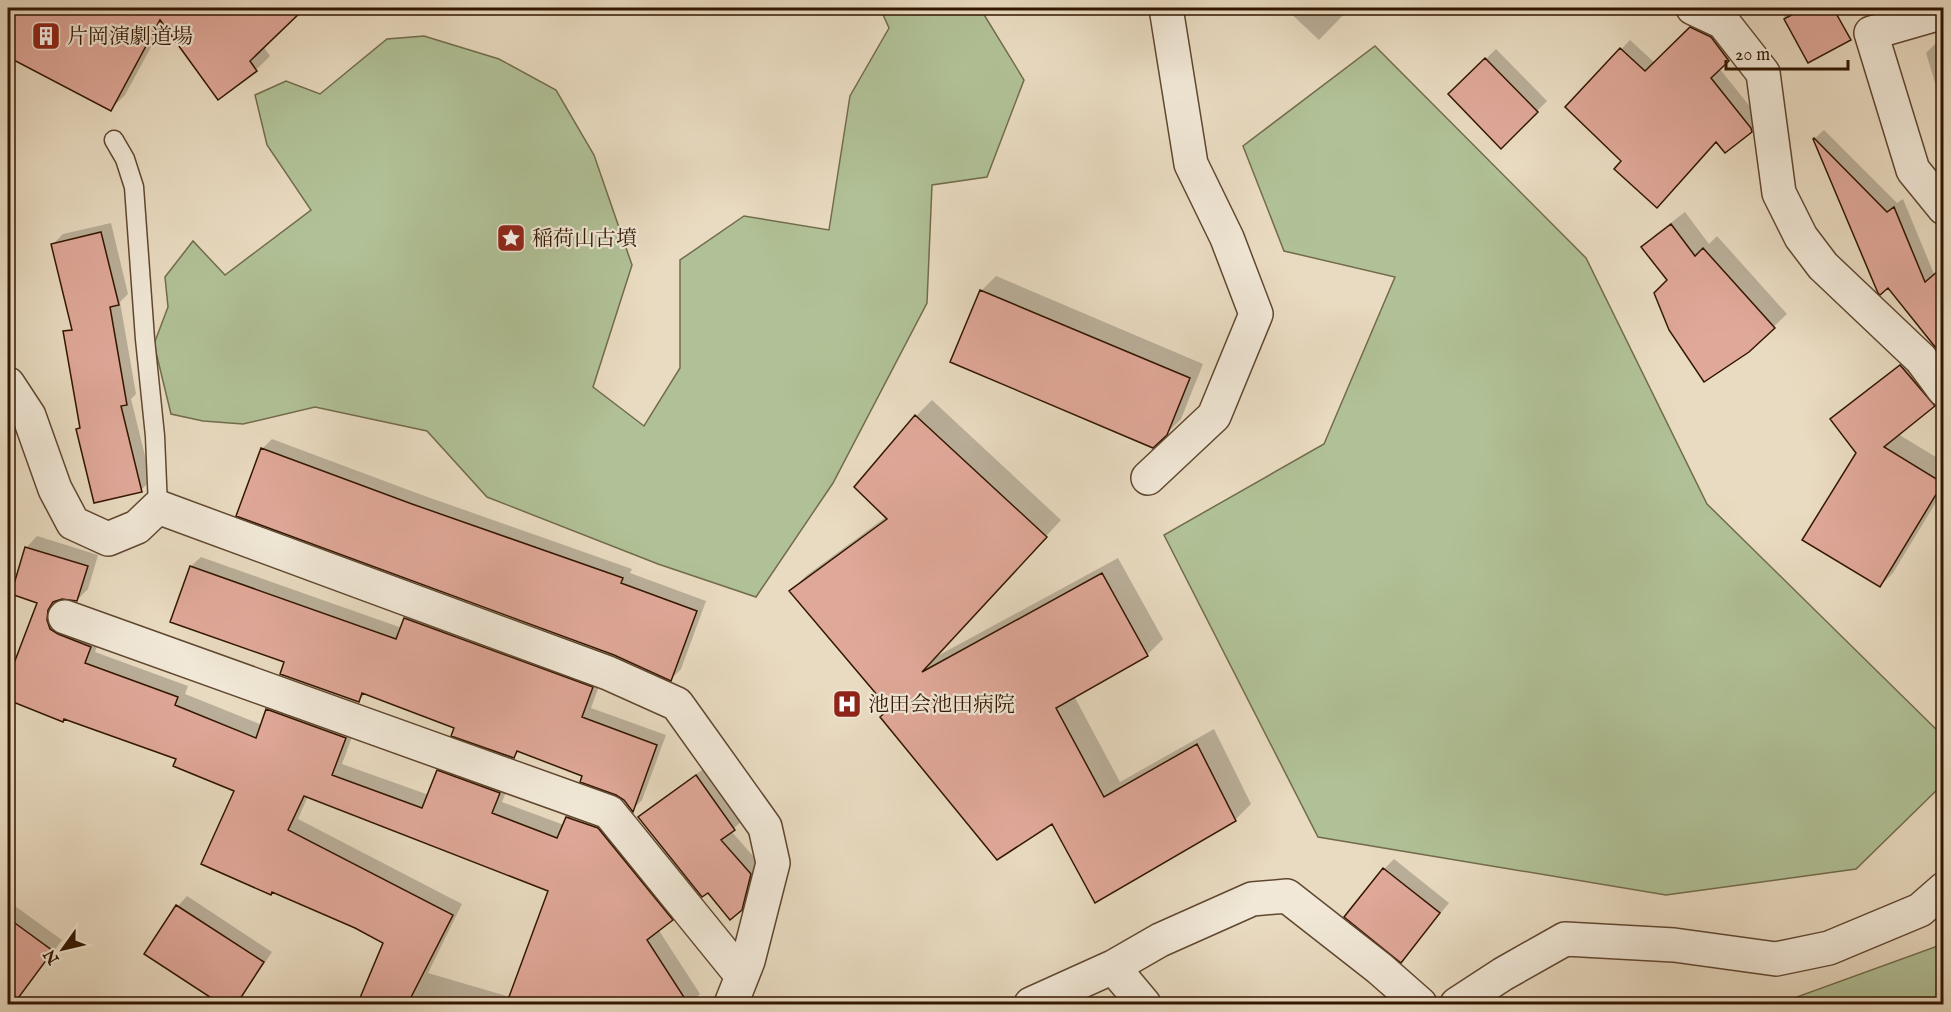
<svg xmlns="http://www.w3.org/2000/svg" width="1951" height="1012" font-family="'IM FELL English','Noto Serif JP',serif">
	<style>
		.green { fill: #b1c197; stroke: #726c4c; stroke-width: 1.5 }
		.shadow { fill: #0003; fill-rule: evenodd }
		.building { fill: #e0a899; stroke: #321600; stroke-width: 1.5 }
		.lines { fill: none; stroke-linecap: round; stroke-linejoin: round }
		.lane-casing { stroke: #604730; stroke-width: 21 }
		.street-casing { stroke: #604730; stroke-width: 36 }
		.lane { stroke: #f1e8d7; stroke-width: 18 }
		.street { stroke: #f1e8d7; stroke-width: 33 }
		.labels { text-anchor: middle; stroke-width: 4.5; stroke-linejoin: round; paint-order: stroke }
		.poi-label { font-size: 21px; fill: #321600; stroke: #f1e8d7; text-anchor: start }
	</style>
	<rect width="100%" height="100%" fill="#e9dbc1"/>
	<filter id="stains"><feTurbulence type="fractalNoise" baseFrequency=".00333" numOctaves="4"/><feColorMatrix values="0 0 0 0 .2 0 0 0 0 .09 0 0 0 0 .02 0 0 0 .5 -.17"/></filter>
	<radialGradient id="worn" r=".72"><stop offset=".6" stop-color="#630" stop-opacity="0"/><stop offset="1" stop-color="#630" stop-opacity=".3"/></radialGradient>
	<!-- green -->
	<path class="green" d="M880 8H980L1024 80 987 177 932 185 927 303 833 483 756 597 658 564 487 497 427 431 315 407 243 424 203 421 171 414 154 344 168 307 165 277 193 241 225 275 311 210 267 145 255 95 286 81 320 94 387 39 424 36 499 59 556 90 594 155 632 265 593 387 644 426 680 368V260L744 216 829 230 850 96 889 28Z
		M1375 46 1586 258 1707 504 1943 736V784L1856 869 1666 895 1318 837 1164 535 1324 444 1395 277 1284 251 1243 146Z
		M1943 944V1004H1792L1794 998Z"/>
	<!-- shadow -->
	<path class="shadow" d="M8 8H303L263 46 270 56 256 70 218 98 164 23 125 95 111 109 8 55Z
		M1285 8H1350L1319 40Z
		M1779 8H1845L1837 15 1791 29Z
		M1700 19 1733 55 1719 68 1760 119V122L1751 131 1717 141 1623 161 1567 107 1630 40 1655 63Z
		M1944 41V112L1926 53 1936 43Z
		M1496 49 1547 101 1501 147 1450 94Z
		M1824 130 1897 203 1903 199 1934 274 1944 357 1814 139Z
		M1685 212 1709 244 1717 236 1787 314 1748 351 1669 280 1643 247 1656 234Z
		M111 223 128 294 120 302 136 394 131 399 151 480 141 490 78 429 81 426 75 338 53 244 63 234Z
		M996 276 1203 364 1181 419 1166 434 981 291Z
		M1914 353 1944 396 1898 434 1944 462V489L1893 573 1880 586 1858 453 1832 420 1845 407Z
		M932 400 1061 520 932 659 1118 558 1163 639 1147 655 1074 696 1120 782 1214 729 1251 804 1235 820 1053 822 891 708 791 591 807 575 886 517 916 416Z
		M272 439 422 495 632 569 630 573 706 601 681 669 671 679 262 449Z
		M37 536 98 555 88 589 77 600 58 599 57 608 101 635 95 652 188 686 185 694 262 725 268 710 279 699 356 726 342 764 429 795 439 771 450 760 510 782 502 802 564 825 567 817 578 806 609 817 683 908 658 929 700 994 690 1004H359L385 942 236 790 178 758 64 718 62 720 8 699V683L39 602 26 548ZM308 796 550 890 510 997 428 973 462 904 298 819ZM571 817 605 829 604 832 571 820Z
		M201 557 402 628 405 618 415 609 602 678 591 708 666 735 642 800 633 809 625 799 584 775 519 751 514 756 456 727 366 693 358 701 286 661 172 621 191 566Z
		M706 767 744 819 731 831 760 864 751 898 741 909 640 818 649 808Z
		M1394 859 1449 903 1401 961 1384 869Z
		M187 896 272 952 237 1004H224L147 954 178 906Z
		M8 901 62 940 24 990 15 1000 8 995Z"/>
	<!-- building -->
	<path class="building" d="M8 8H305L250 61 257 71 218 100 160 20 111 111 8 57Z
		M1804 8H1833L1851 40 1808 63 1784 19Z
		M1690 27 1711 37 1729 61 1711 78 1751 128 1752 132 1725 153 1716 142 1657 208 1614 169 1621 161 1565 107 1620 48 1645 71Z
		M1485 58 1538 112 1501 149 1448 94Z
		M1814 138 1887 212 1894 207 1925 282 1944 266V358L1888 288 1880 295 1878 293 1813 139Z
		M1671 224 1695 256 1703 248 1775 328 1749 352 1704 382 1669 330 1654 293 1667 280 1641 247Z
		M101 232 119 305 110 307 127 405 121 406 142 492 94 503 76 429 80 428 63 331 72 330 51 244Z
		M980 290 1190 378 1167 435 1153 448 950 362Z
		M1900 365 1935 406 1884 447 1943 483 1880 587 1802 540 1856 453 1830 419Z
		M915 415 1047 537 922 672 1102 573 1148 656 1056 708 1104 797 1197 744 1236 821 1095 903 1052 824 997 860 880 717 889 709 789 591 887 519 854 487Z
		M261 448 412 504 623 578 621 583 697 611 671 681 614 655 236 516Z
		M25 547 88 566 77 601 62 599 53 602 48 610 47 620 50 629 58 634 91 647 85 663 178 697 175 705 256 738 266 709 346 738 332 775 422 808 437 770 500 793 492 813 557 838 566 817 598 828 673 920 647 940 689 1005H506L548 891 304 796 288 830 453 915 407 1005H357L383 943 355 928 272 892 271 895 201 864 234 791 173 766 176 759 64 719 63 722 8 700V679L37 603 11 594Z
		M190 566 396 639 404 618 593 687 582 717 657 745 633 812 624 800 616 795 580 782 582 776 517 751 514 758 451 736 454 728 362 693 359 702 280 674 284 662 170 622Z
		M696 775 735 830 721 840 751 874 742 910 730 920 708 893 702 897 638 817Z
		M1383 868 1440 913 1401 963 1344 917Z
		M176 905 264 962 236 1005H222L144 954Z
		M8 918 53 951 13 1005H8Z"/>
	<g class="lines">
		<!-- lane casing -->
		<g class="lane-casing">
			<path id="lane" d="M114 140 125 159 134 187 145 339 155 436 158 507"/>
		</g>
		<!-- street casing -->
		<g class="street-casing">
			<path id="street" d="M1693 8 1723 22 1763 73 1779 193 1801 237 1823 266 1921 359 1944 390
				M1944 12 1871 33 1913 170 1944 208
				M8 384 29 416 55 489 73 523 108 539 137 527 158 507 608 673 677 704 765 827 773 863 748 961 731 1004
				M1148 478 1214 416 1256 314 1227 238 1191 164 1166 8
				M65 617 609 812 742 976
				M1113 967 1144 1004
				M1031 1004 1113 967 1160 940 1252 899 1287 896 1379 968 1420 1004
				M1457 1004 1503 974 1565 939 1674 945 1776 959 1829 948 1920 910 1944 889"/>
		</g>
		<!-- lane -->
		<use href="#lane" class="lane"/>
		<!-- street -->
		<use href="#street" class="street"/>
	</g>
	<!-- icons -->
	<defs>
		<g id="building-square" transform="scale(1.5)"><rect x="-9" y="-9" width="18" height="18" rx="4" fill="#8f2418" stroke="#f1e8d7"/><path d="M-4-6H4V6H1V3H-1V6H-4ZM-2.5-4.3h1.7v1.8h-1.7ZM.8-4.3h1.7v1.8H.8ZM-2.5-1h1.7V.8h-1.7ZM.8-1h1.7V.8H.8Z" fill="#fff"/></g>
		<g id="sight-square" transform="scale(1.5)"><rect x="-9" y="-9" width="18" height="18" rx="4" fill="#8f2418" stroke="#f1e8d7"/><path d="M0-6L1.8-2.2L6-1.7L2.9 1.2L3.7 5.4L0 3.3L-3.7 5.4L-2.9 1.2L-6-1.7L-1.8-2.2Z" fill="#fff"/></g>
		<g id="hospital-square" transform="scale(1.5)"><rect x="-9" y="-9" width="18" height="18" rx="4" fill="#8f2418" stroke="#f1e8d7"/><path d="M-5-5h3v3.5h4V-5h3V5h-3V1.5h-4V5h-3Z" fill="#fff"/></g>
	</defs>
	<g fill-rule="evenodd">
		<use href="#building-square" x="46" y="36"/>
		<use href="#sight-square" x="511" y="238"/>
		<use href="#hospital-square" x="847" y="704"/>
	</g>
	<g class="labels">
		<!-- poi labels -->
		<g class="poi-label">
			<text x="67" y="43">片岡演劇道場</text>
			<text x="532" y="245">稲荷山古墳</text>
			<text x="868" y="711">池田会池田病院</text>
		</g>
	</g>
	<!-- margin -->
	<rect width="1951" height="1012" fill="none" stroke="#e9dbc1" stroke-width="30"/>
	<rect x="9" y="9" width="1933" height="994" fill="none" stroke="#321600" stroke-width="3"/>
	<rect x="15" y="15" width="1921" height="982" fill="none" stroke="#321600" stroke-width="1.5"/>
	<!-- north arrow -->
	<g transform="translate(63 949) rotate(236)" stroke="#f1e8d7" stroke-width="4.5" paint-order="stroke">
	<path d="M0-4.5L10 22L0 15L-10 22Z" fill="#321600"/>
	<text y="-9" font-size="16" font-weight="bold" text-anchor="middle" fill="#321600">N</text>
	</g>
	<!-- scale -->
	<path d="M1726 60v9h122v-9" fill="none" stroke="#321600" stroke-width="3"/>
	<text x="1735" y="60" font-size="18" fill="#321600" stroke="#f1e8d7" stroke-width="4.5" paint-order="stroke">20 m</text>
	<rect width="100%" height="100%" filter="url(#stains)"/>
	<rect width="100%" height="100%" fill="url(#worn)"/>
</svg>
